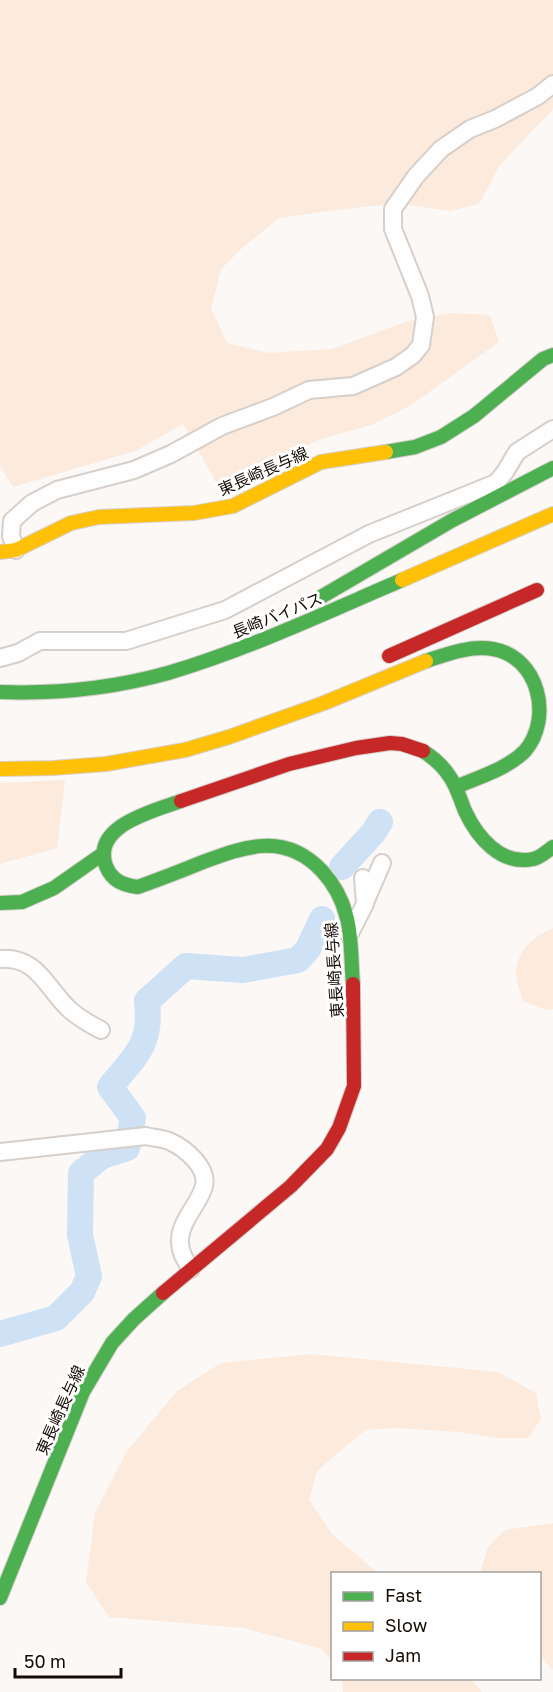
<svg xmlns="http://www.w3.org/2000/svg" width="553" height="1692" viewBox="0 0 553 1692" font-family="'Golos Text','Noto Sans JP',sans-serif">
	<style>
		.green { fill: #fceadc }
		.lines { fill: none; stroke-linecap: round; stroke-linejoin: round }
		.river { stroke: #cee1f5; stroke-width: 26 }
		.street-casing { stroke: #d6cfca; stroke-width: 20 }
		.fast-casing { stroke: #d6cfca; stroke-width: 16 }
		.slow-casing { stroke: #d6cfca; stroke-width: 16 }
		.jam-casing { stroke: #d6cfca; stroke-width: 16 }
		.street { stroke: #fefefe; stroke-width: 16 }
		.fast { stroke: #4caf50; stroke-width: 14 }
		.slow { stroke: #ffc107; stroke-width: 14 }
		.jam { stroke: #c62828; stroke-width: 14 }
		.labels { text-anchor: middle; dominant-baseline: central; stroke-width: 6; stroke-linejoin: round; paint-order: stroke }
		.street-label { font-size: 16px; fill: #160c04; stroke: #fff }
	</style>
	<rect width="100%" height="100%" fill="#fbf8f6"/>
	<path class="green" d="M0,0H553V109L500,165L479,204L449,211L398,203L335,210L279,218L242,248L221,269L211,308L227,343L269,353L332,349L408,321L453,313L490,315L499,342L410,406L371,425L318,440L220,489L183,424L135,451L13,487L0,466Z
		M65,780L57,848L0,864V783Z
		M553,928V1009L546,1010L523,1001C521,993 516,982 516,973C517,951 534,936 553,928Z
		M311,1354L498,1372L536,1393L541,1419L528,1438H497L459,1432L397,1428L365,1430L317,1471L309,1500L332,1534L378,1573L332,1574V1661L322,1649L244,1628L109,1617L86,1582L95,1513L127,1451L177,1391L221,1363Z
		M553,1523V1670L540,1655V1574L480,1573L488,1547L505,1530Z
		M342,1679H471L482,1692H343Z"/>
	<g class="lines">
		<path class="river" d="M342,867L373,833L380,822
			M0,1334L56,1318L82,1292L89,1276L80,1235L81,1173L102,1156L127,1148L133,1118L110,1087C136,1055 152,1045 147,1001L186,966L243,970L298,960L308,949L322,919"/>
		<defs>
			<path id="street" d="M16,550L11,536L12,521L32,503L57,490L134,470L171,454L222,426L273,407L309,390L353,386L396,367L413,355L421,345L425,317L420,296L393,229V209L416,176L441,149L470,129L495,119L538,96L553,84
				M0,658L18,653L40,641H126L225,610L369,534L496,483L505,472L517,452L553,429
				M366,900L382,863
				M349,935L365,904L363,878
				M0,959C38,956 46,988 69,1009C78,1018 90,1024 101,1030
				M0,1152L146,1136C153,1138 162,1138 169,1141C185,1148 211,1169 203,1189C197,1206 181,1221 180,1239C179,1251 185,1260 191,1269"/>
			<path id="fast" d="M386,452L415,447L441,437L474,416L543,359L553,355
				M321,597L451,521L553,468
				M426,661C447,654 471,645 493,649C539,657 553,718 525,751C507,769 479,777 456,787
				M0,692C56,694 114,688 168,673C249,649 325,613 402,580
				M423,751C434,758 443,766 450,777C457,787 460,799 465,811C477,837 501,866 533,859C540,858 547,851 553,847
				M181,801C153,811 91,826 106,866C112,881 123,885 138,887C160,879 181,871 203,862C246,846 285,832 322,871C333,883 342,899 346,915C352,934 351,963 353,984
				M0,903L22,902L54,888L104,853
				M0,1598L83,1392L112,1343L134,1319L163,1293"/>
			<path id="slow" d="M0,552L16,550L71,523L99,517L194,513L233,506L321,462L386,452
				M402,580L553,514
				M0,769L53,768L106,764L185,750L229,737L324,703L426,661"/>
			<path id="jam" d="M389,656L537,590
				M181,801L289,764L356,748L390,743L402,744L423,751
				M163,1293L291,1186L327,1149L339,1128L354,1086L353,984"/>
		</defs>
		<use href="#street" class="street-casing"/>
		<use href="#fast" class="fast-casing"/>
		<use href="#slow" class="slow-casing"/>
		<use href="#jam" class="jam-casing"/>
		<use href="#street" class="street"/>
		<use href="#fast" class="fast"/>
		<use href="#slow" class="slow"/>
		<use href="#jam" class="jam"/>
	</g>
	<g class="labels">
		<g class="street-label">
			<text transform="translate(263 471) rotate(-24)">東長崎長与線</text>
			<text transform="translate(277 615) rotate(-22)">長崎バイパス</text>
			<text transform="translate(334 970) rotate(-94)">東長崎長与線</text>
			<text transform="translate(60 1410) rotate(-66)">東長崎長与線</text>
		</g>
	</g>
	<rect x="331" y="1572" width="210" height="108" fill="#ffffff" stroke="#a29e9b" stroke-width="1.5"/>
	<rect x="343" y="1592" width="30" height="9" fill="#4caf50" stroke="#a29e9b" stroke-width="1.5"/>
	<text x="385" y="1602" font-size="18" fill="#160c04">Fast</text>
	<rect x="343" y="1622" width="30" height="9" fill="#ffc107" stroke="#a29e9b" stroke-width="1.5"/>
	<text x="385" y="1632" font-size="18" fill="#160c04">Slow</text>
	<rect x="343" y="1652" width="30" height="9" fill="#c62828" stroke="#a29e9b" stroke-width="1.5"/>
	<text x="385" y="1662" font-size="18" fill="#160c04">Jam</text>
	<path d="M15 1668v9h106v-9" fill="none" stroke="#160c04" stroke-width="3"/>
	<text x="24" y="1668" font-size="18" fill="#160c04" stroke="#ffffff" stroke-width="4.5" paint-order="stroke">50 m</text>
</svg>
